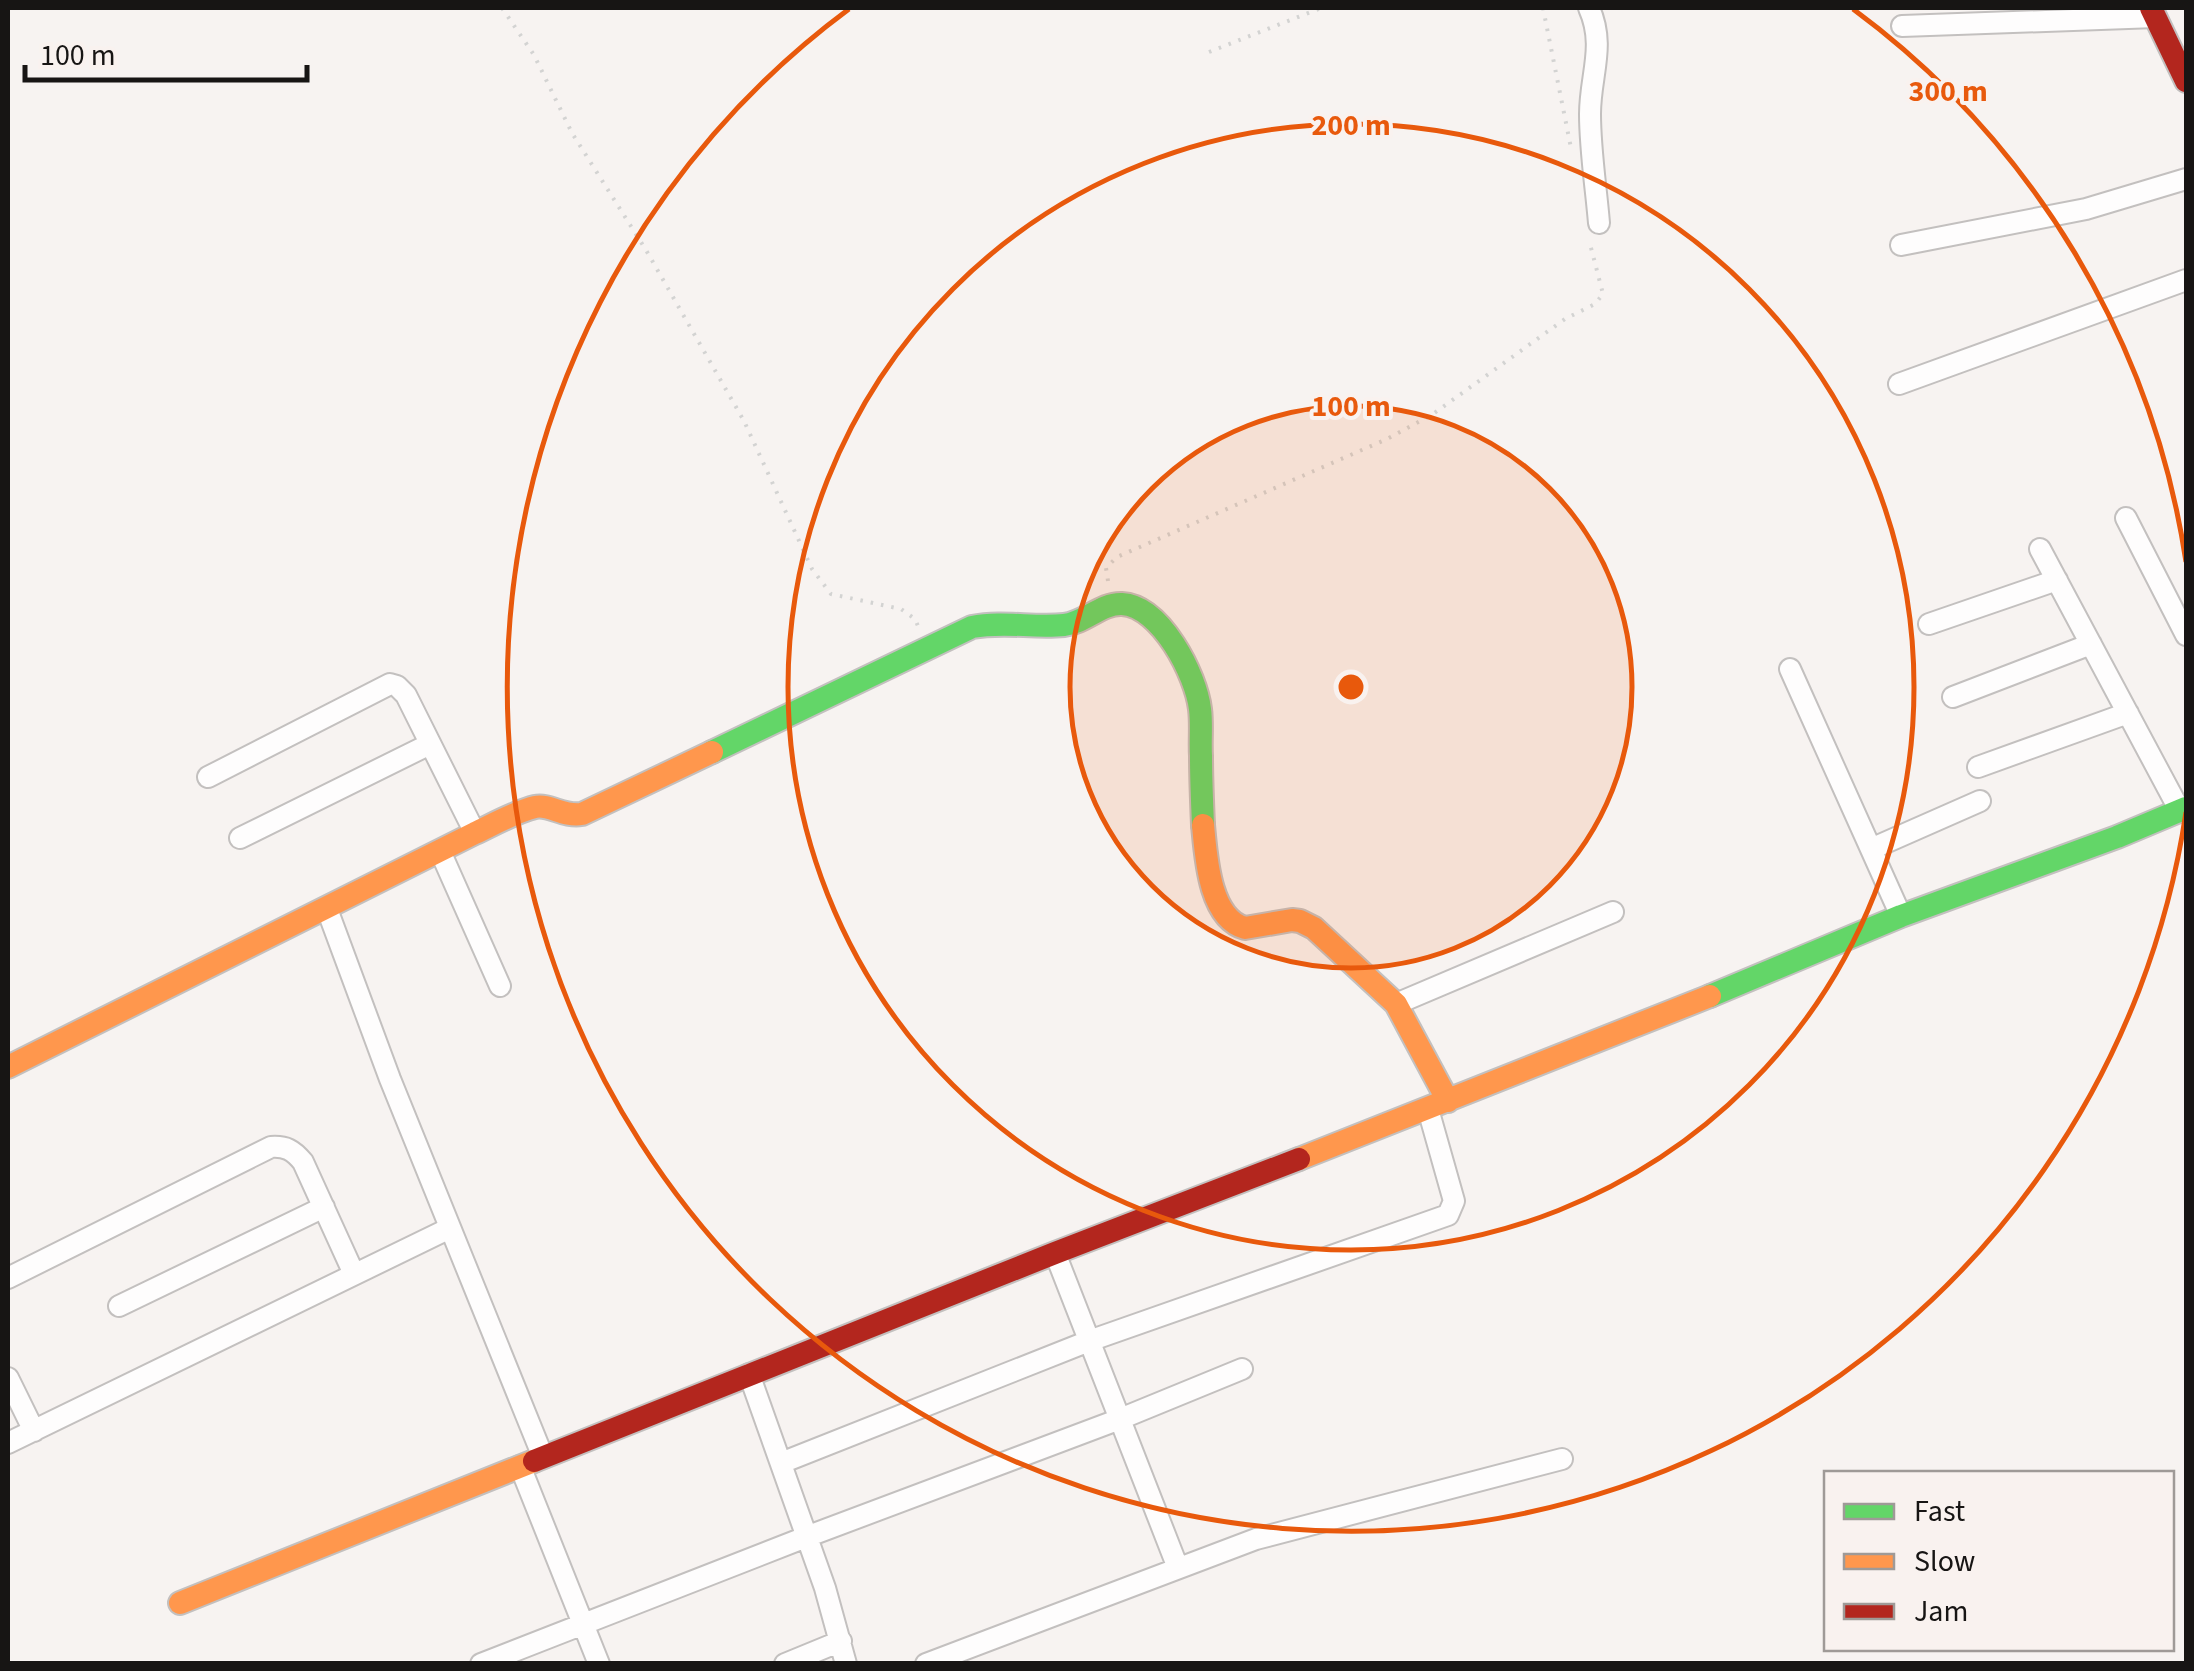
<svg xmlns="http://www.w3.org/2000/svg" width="2194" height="1671" viewBox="0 0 2194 1671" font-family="'Source Sans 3',sans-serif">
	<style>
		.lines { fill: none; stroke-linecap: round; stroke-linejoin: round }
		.street-casing { stroke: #c3c0bf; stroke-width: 24 }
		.fast-casing { stroke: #c3c0bf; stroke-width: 26 }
		.slow-casing { stroke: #c3c0bf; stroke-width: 26 }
		.jam-casing { stroke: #c3c0bf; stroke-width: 26 }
		.path { stroke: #d3d3d2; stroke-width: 4; stroke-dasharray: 2.5 8; stroke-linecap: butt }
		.street { stroke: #fefdfd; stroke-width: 20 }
		.fast { stroke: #63d668; stroke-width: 22 }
		.slow { stroke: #ff974d; stroke-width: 22 }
		.jam { stroke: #b3261e; stroke-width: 22 }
		.ring { fill: none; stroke: #e8590c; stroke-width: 5 }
		.centre { fill: #e8590c; stroke: #f9f2ef; stroke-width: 5 }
		.ring-label { font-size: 30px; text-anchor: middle; font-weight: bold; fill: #e8590c; stroke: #f9f2ef; stroke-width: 8; stroke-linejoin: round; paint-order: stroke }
	</style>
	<rect width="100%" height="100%" fill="#f7f3f1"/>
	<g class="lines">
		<defs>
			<path id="street" d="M1589,8C1606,46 1590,75 1590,114C1590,150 1596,187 1599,223
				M1902,26L2156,17
				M1901,245L2086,209L2186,179
				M1899,384L2186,280
				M2126,518L2186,635
				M2040,549L2180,811
				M1929,624L2057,580
				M1790,669L1901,916
				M1953,697L2091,644
				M1978,767L2128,713
				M208,777L390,684L397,686L406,695L475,833
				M240,838L430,744
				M1871,849L1980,801
				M440,851L500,986
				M327,909L390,1079L543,1457
				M1396,1004L1613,912
				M1055,1253L1178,1568
				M8,1278L271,1147C286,1146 293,1150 303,1162L354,1274
				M119,1306L324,1207
				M749,1374L825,1588L846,1664
				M8,1378L34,1431
				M8,1443L450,1228
				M781,1463L1089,1341L1448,1215L1454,1201L1428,1109
				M520,1466L599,1664
				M481,1664L806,1537L1120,1419L1242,1369
				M785,1664L841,1641
				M926,1664L1256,1539L1562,1459"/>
			<path id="fast" d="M712,752L972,627C1003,621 1033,628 1064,625C1085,623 1101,603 1122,604C1161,606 1196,675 1200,709C1202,724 1200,741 1201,756C1201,779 1202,802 1203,825
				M1710,996L1901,916L2117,837L2186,808"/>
			<path id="slow" d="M1203,825C1206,856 1209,918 1245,928L1292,920L1300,921L1314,928L1396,1004L1448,1101
				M8,1067L475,833C492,825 517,811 535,807C550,804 563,817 582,814L712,752
				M1299,1159L1710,996
				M180,1603L534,1461"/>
			<path id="jam" d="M2151,8L2186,81
				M534,1461L1055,1253L1299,1159"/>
		</defs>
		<use href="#street" class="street-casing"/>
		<use href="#fast" class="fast-casing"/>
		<use href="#slow" class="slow-casing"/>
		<use href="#jam" class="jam-casing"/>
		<path class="path" d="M502,8L534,55L572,133L646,250L744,421L812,569L831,594L901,609L915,619L918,626
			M1543,8L1571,148
			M1209,52L1321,8
			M1108,581L1106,568L1117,557L1387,439L1433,414L1565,319L1595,304L1603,294L1589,240"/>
		<use href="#street" class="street"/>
		<use href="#fast" class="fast"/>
		<use href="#slow" class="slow"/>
		<use href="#jam" class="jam"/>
	</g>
	<circle cx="1351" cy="687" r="281" fill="#e8590c" fill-opacity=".12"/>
	<g class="ring">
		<circle cx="1351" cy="687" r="281"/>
		<circle cx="1351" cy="687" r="563"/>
		<path d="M2186 812A844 844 0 1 1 849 9M1853 9A844 844 0 0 1 2186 562"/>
	</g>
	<circle cx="1351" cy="687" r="15" class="centre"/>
	<g class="ring-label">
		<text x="1948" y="101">300 m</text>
		<text x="1351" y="135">200 m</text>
		<text x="1351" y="416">100 m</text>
	</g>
	<rect width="2194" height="1671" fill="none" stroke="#171514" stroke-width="20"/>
	<rect x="1824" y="1471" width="350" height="180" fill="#f9f2ef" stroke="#9f9a97" stroke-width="2.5"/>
	<rect x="1844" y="1504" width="50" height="15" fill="#63d668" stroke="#9f9a97" stroke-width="2.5"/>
	<text x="1914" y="1521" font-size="30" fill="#171514">Fast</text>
	<rect x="1844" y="1554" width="50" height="15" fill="#ff974d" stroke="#9f9a97" stroke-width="2.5"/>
	<text x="1914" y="1571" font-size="30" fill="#171514">Slow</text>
	<rect x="1844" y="1604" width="50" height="15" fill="#b3261e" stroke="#9f9a97" stroke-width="2.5"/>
	<text x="1914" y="1621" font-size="30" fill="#171514">Jam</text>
	<path d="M25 65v15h282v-15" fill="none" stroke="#171514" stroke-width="5"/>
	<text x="40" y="65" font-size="30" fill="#171514" stroke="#f9f2ef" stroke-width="8" paint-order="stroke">100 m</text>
</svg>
